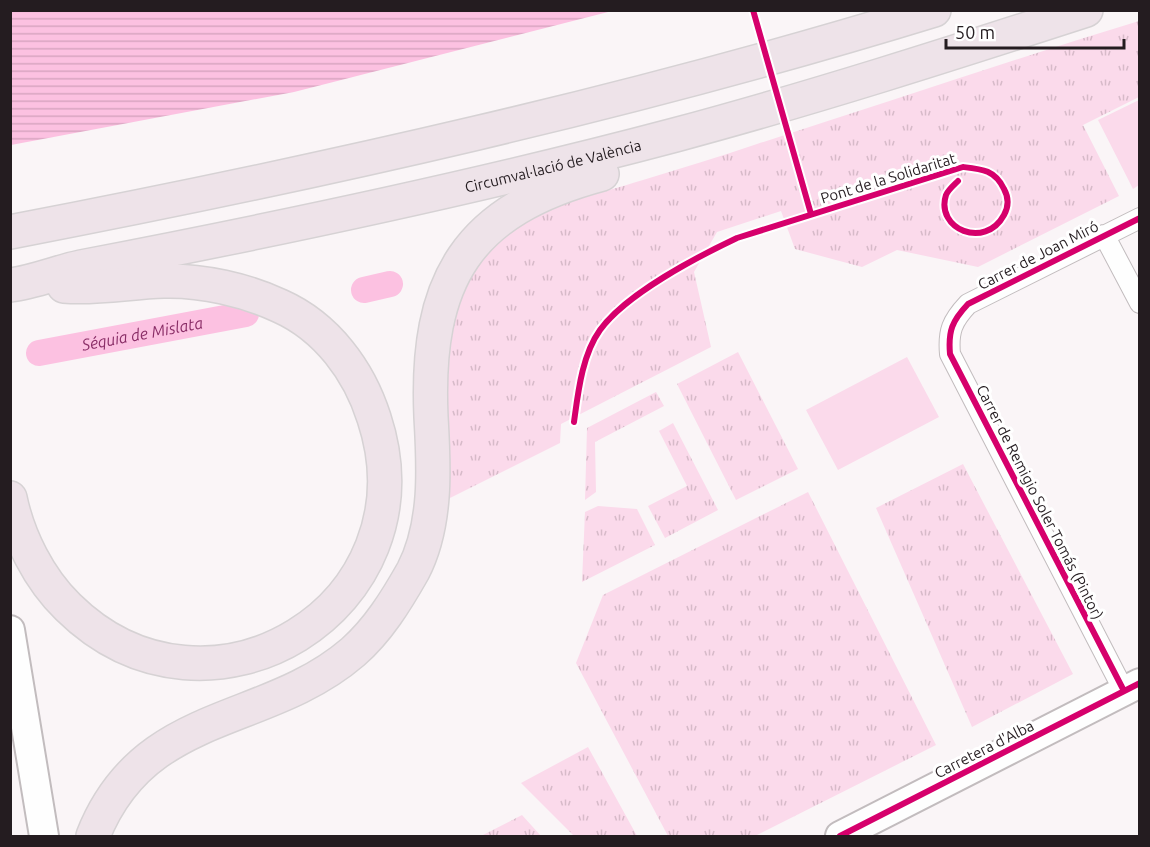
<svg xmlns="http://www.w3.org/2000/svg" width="1150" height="847" viewBox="0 0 1150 847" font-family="Ubuntu,sans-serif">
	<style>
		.grass { fill: url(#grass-tufts) }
		.pitch { fill: #fbdaeb }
		.water { fill: url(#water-rules) }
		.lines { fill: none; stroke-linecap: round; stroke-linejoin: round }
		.stream { stroke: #fcc1e1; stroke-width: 8 }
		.canal { stroke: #fcc1e1; stroke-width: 26 }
		.street-casing { stroke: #c2bcbe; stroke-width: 22 }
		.secondary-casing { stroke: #c2bcbe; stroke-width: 32 }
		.highway-casing { stroke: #d6d2d4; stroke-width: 36 }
		.street { stroke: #fefefe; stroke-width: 20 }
		.secondary { stroke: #fefefe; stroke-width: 28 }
		.highway { stroke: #eee3e9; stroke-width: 33 }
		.cycleway-casing { stroke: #fff; stroke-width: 10 }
		.cycleway { stroke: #d6006c; stroke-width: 6 }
		.labels { text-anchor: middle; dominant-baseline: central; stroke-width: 6; stroke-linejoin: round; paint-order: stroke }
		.street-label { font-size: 15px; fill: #241c20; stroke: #fff }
		.water-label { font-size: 16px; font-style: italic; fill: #8a2e67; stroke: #fff }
	</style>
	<defs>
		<pattern id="grass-tufts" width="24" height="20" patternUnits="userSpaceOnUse" patternTransform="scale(1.5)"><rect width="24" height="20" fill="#fbdaeb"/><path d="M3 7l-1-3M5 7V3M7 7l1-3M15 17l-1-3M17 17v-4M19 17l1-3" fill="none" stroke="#d7bac9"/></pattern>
		<pattern id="water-rules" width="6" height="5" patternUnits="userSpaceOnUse" patternTransform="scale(1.5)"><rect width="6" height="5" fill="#fcc1e1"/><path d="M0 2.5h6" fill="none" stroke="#d8a5c1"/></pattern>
	</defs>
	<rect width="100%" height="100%" fill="#faf5f7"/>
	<path class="grass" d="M1139,21V97L1083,125L1119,196L978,267L897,250L862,267L795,249L781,211L717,232L694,272L711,347L561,424L560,443L448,499C446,419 429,321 485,255C525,209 588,197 643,180C681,168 719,157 757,144C885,103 1011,60 1139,21Z
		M738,352L798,469L736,500L677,384Z
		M656,392L664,406L595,442L596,492L585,500L587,428Z
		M673,423L718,510L665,538L648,506L687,486L659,431Z
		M963,464L1073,674L972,727L876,508Z
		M808,492L936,745L755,836H668L576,663L603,595Z
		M598,506L637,509L655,545L582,582L585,512Z
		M588,747L637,836H574L521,783Z
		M522,815L541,836H481Z"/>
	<path class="pitch" d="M1139,100V185L1133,189L1098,120Z
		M907,357L939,417L838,470L806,410Z"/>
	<path class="water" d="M11,10H612V11L294,92L11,145Z"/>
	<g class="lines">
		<path class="stream" d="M362,283L390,278
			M37,346L232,310"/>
		<g class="canal">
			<path d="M364,290L390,284"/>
			<path id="s1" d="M39,353L246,314"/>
		</g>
		<defs>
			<path id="street" d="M1104,235L1140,303
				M1124,691L950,354C948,331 952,321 968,304L1140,218"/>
			<path id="secondary" d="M10,630L44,836
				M840,836L1140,683"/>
			<g id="highway">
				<path d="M10,232C322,172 631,103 934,10"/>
				<path id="s2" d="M10,285C35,282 57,272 81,267C280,229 479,187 675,135C813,98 950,54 1086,10"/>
				<path d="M10,498C18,537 39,579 68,607C209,746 436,606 374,418C359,371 327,327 280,306C246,290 202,280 164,281C130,282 97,289 64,286"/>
				<path d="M93,836C144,707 265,728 353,652C378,630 396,601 413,571C437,525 434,467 431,417C425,279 467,210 602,174"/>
			</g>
		</defs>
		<use href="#street" class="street-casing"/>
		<use href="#secondary" class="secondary-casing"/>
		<use href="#highway" class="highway-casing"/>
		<use href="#street" class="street"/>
		<use href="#secondary" class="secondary"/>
		<use href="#highway" class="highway"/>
		<defs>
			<path id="cycleway" d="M753,10L811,214
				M574,422C578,393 582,355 600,330C626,294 697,257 737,238L963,167C982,169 995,170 1004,189C1009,198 1009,206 1004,215C985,250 935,229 946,195C948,190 954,185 958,181
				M1124,691L950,354C948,331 952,321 968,304L1140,218
				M840,836L1140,683"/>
		</defs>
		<use href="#cycleway" class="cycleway-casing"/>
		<use href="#cycleway" class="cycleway"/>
	</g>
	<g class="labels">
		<g class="street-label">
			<text stroke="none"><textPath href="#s2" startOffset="556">Circumval·lació de València</textPath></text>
			<text transform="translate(888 178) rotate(-17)">Pont de la Solidaritat</text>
			<text transform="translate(1038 255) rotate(-27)">Carrer de Joan Miró</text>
			<text transform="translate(1040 502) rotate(63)">Carrer de Remigio Soler Tomás (Pintor)</text>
			<text transform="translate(984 749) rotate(-27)">Carretera d'Alba</text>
		</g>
		<g class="water-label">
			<text stroke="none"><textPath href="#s1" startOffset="105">Séquia de Mislata</textPath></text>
		</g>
	</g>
	<rect width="1150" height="847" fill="none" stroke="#241c20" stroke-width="24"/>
	<path d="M946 39v9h178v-9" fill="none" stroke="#241c20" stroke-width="3"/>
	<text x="955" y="39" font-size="18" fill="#241c20" stroke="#ffffff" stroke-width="4.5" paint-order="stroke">50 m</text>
</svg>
